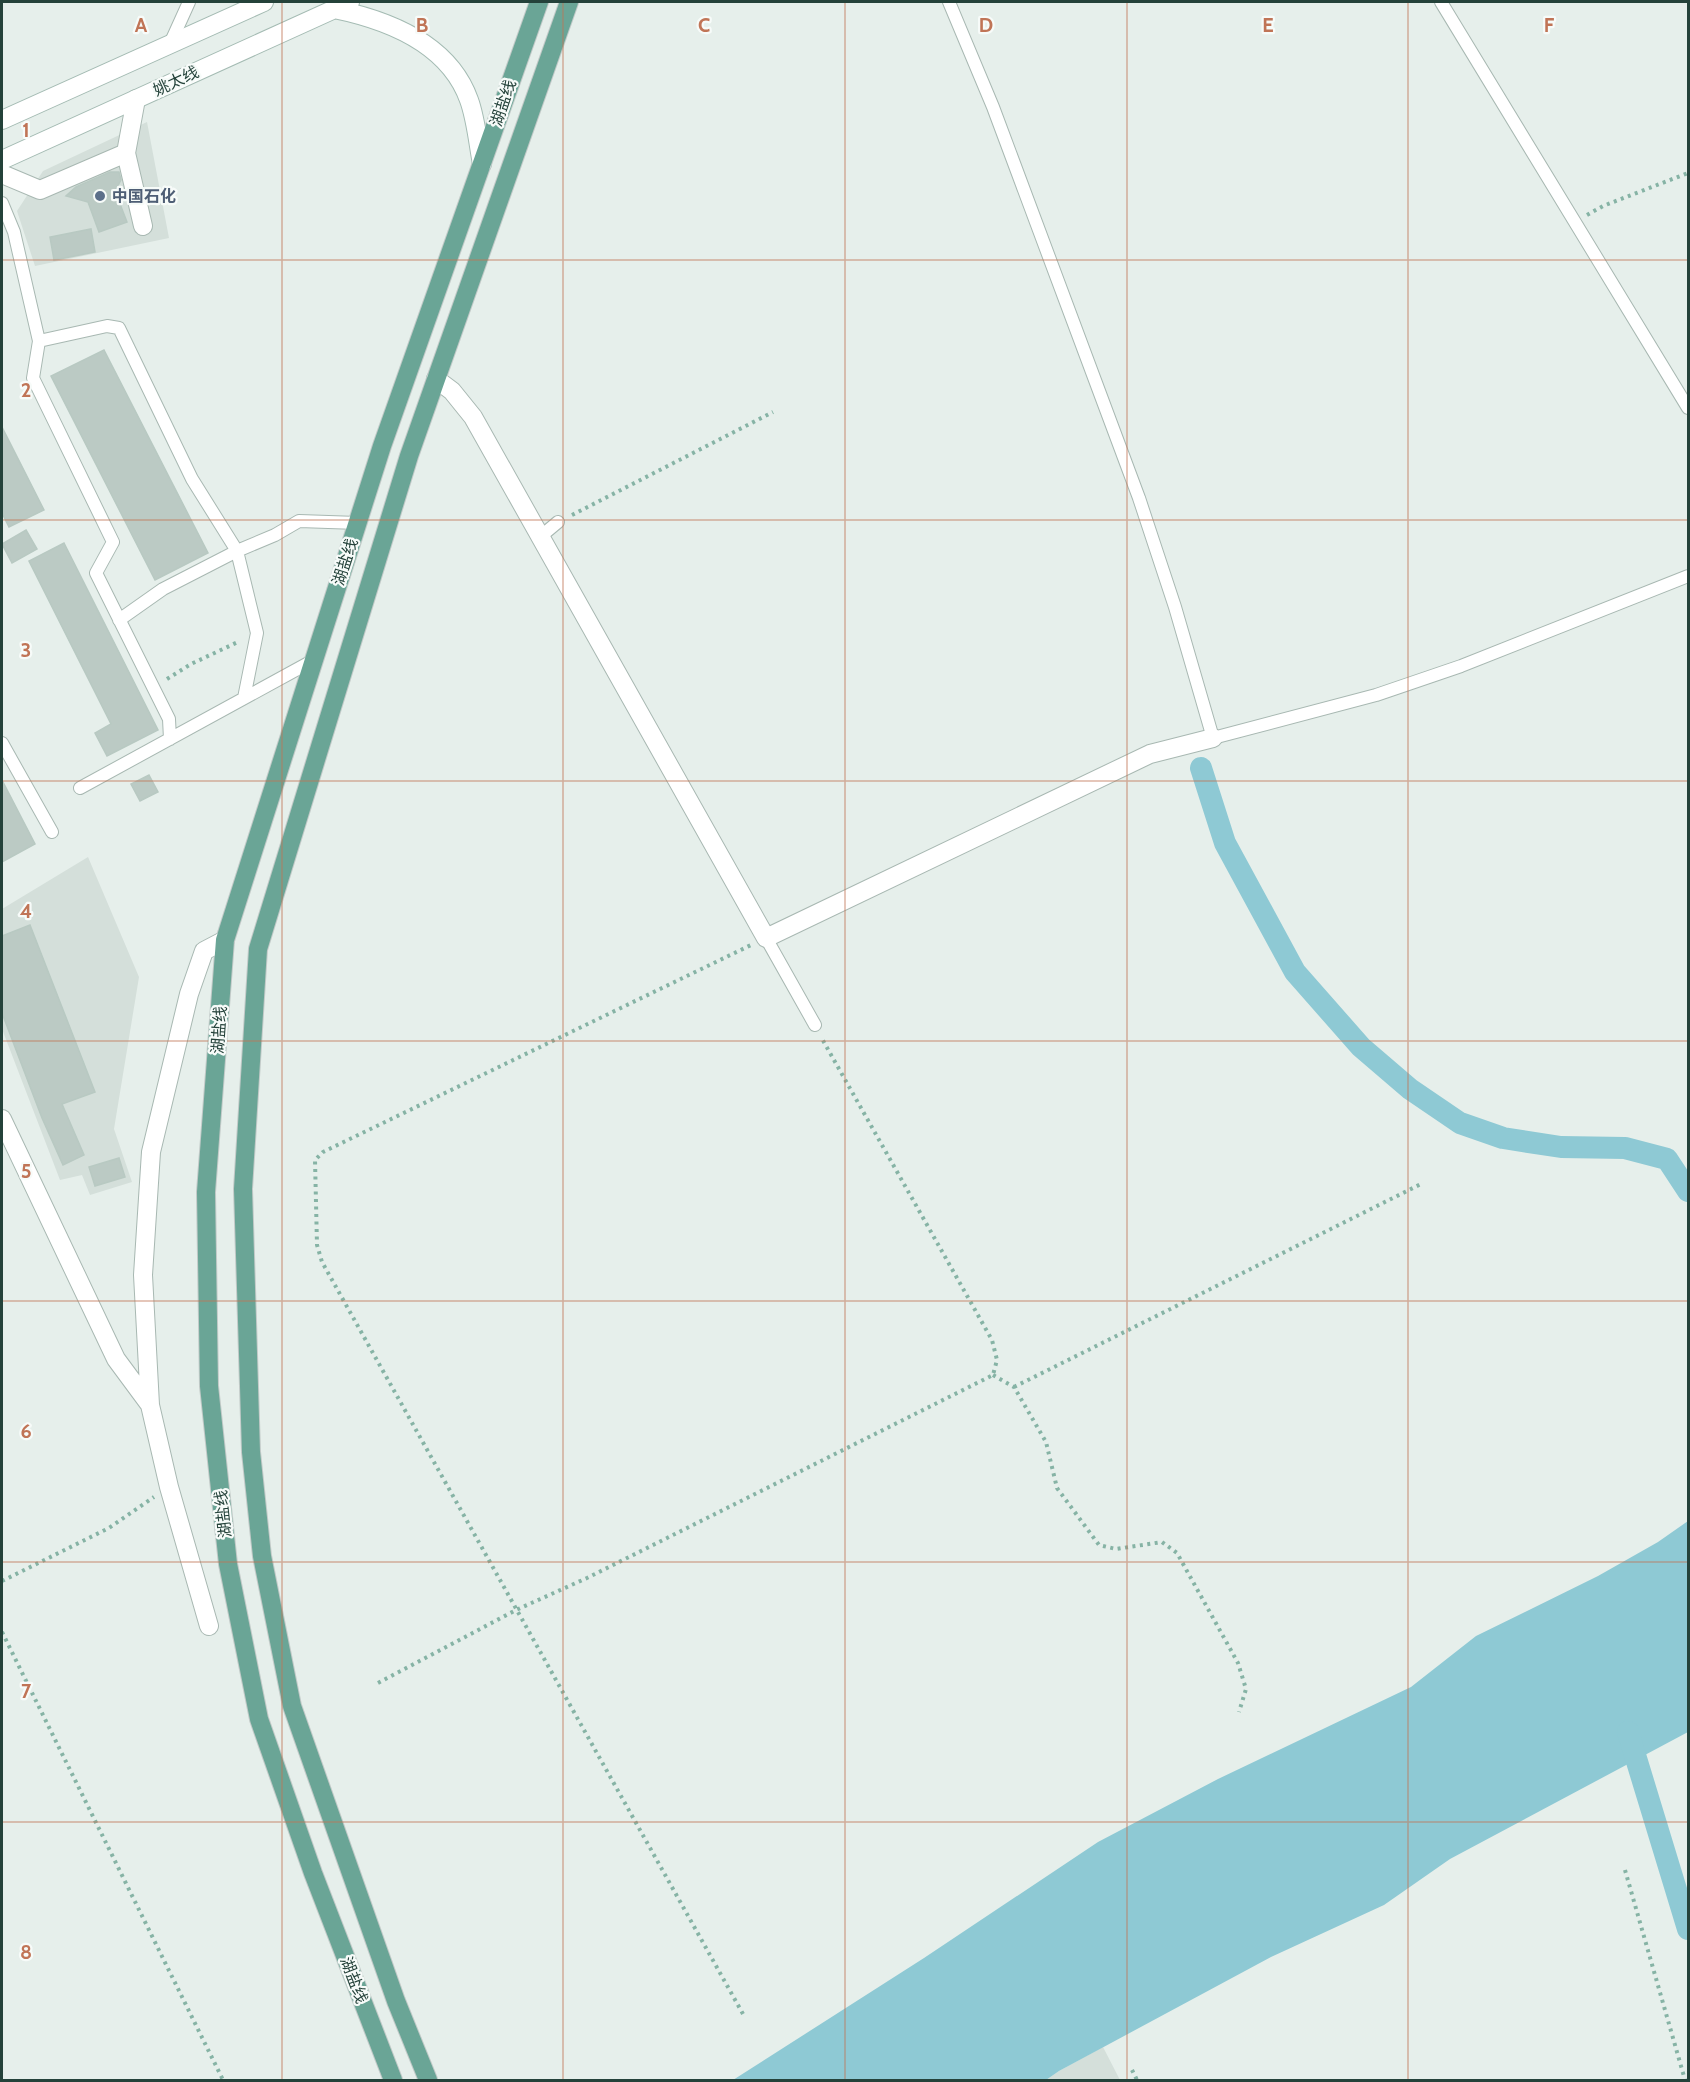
<svg xmlns="http://www.w3.org/2000/svg" width="1690" height="2082" viewBox="0 0 1690 2082" font-family="Cabin,'Noto Sans SC',sans-serif">
	<style>
		.built { fill: #d4dfda }
		.water { fill: #8ec9d4 }
		.lines { fill: none; stroke-linecap: round; stroke-linejoin: round }
		.canal { stroke: #8ec9d4; stroke-width: 22 }
		.building { fill: #bbcac4; stroke: #b8c9c2; stroke-width: 1.5 }
		.lane-casing { stroke: #a8b8b2; stroke-width: 14 }
		.street-casing { stroke: #a8b8b2; stroke-width: 20 }
		.secondary-casing { stroke: #a4bbb3; stroke-width: 20 }
		.primary-casing { stroke: #c2cac8; stroke-width: 20 }
		.path { stroke: #86b3a5; stroke-width: 4; stroke-dasharray: 3 4.5; stroke-linecap: butt }
		.lane { stroke: #fff; stroke-width: 12 }
		.street { stroke: #fff; stroke-width: 18 }
		.secondary { stroke: #fff; stroke-width: 18 }
		.primary { stroke: #6aa596; stroke-width: 18 }
		.grid { fill: none; stroke: #c07456; stroke-width: 1.5; stroke-opacity: 0.55 }
		.service-dot { fill: #5c6f8a; stroke: #f7fbf9; stroke-width: 2 }
		.labels { text-anchor: middle; dominant-baseline: central; stroke-width: 4.5; stroke-linejoin: round; paint-order: stroke }
		.street-label { font-size: 16px; fill: #24423a; stroke: #f7fbf9 }
		.service-label { font-size: 16px; font-weight: bold; fill: #4e5e75; stroke: #f7fbf9; text-anchor: start }
		.grid-label { font-size: 20px; text-anchor: middle; font-weight: bold; fill: #c07456; stroke: #f7fbf9; stroke-width: 4.5; stroke-linejoin: round; paint-order: stroke }
	</style>
	<rect width="100%" height="100%" fill="#e6efeb"/>
	<path class="built" d="M147,122L169,238L35,266L17,211L43,171Z
		M88,857L139,977L114,1129L132,1182L90,1195L82,1175L60,1180L2,1029V909Z
		M1103,2047L1120,2080H1046L1059,2071Z"/>
	<path class="water" d="M1688,1521V1732L1450,1859L1384,1905L1271,1957L1059,2071L1046,2080H733L924,1958L1098,1842L1218,1779L1411,1687L1476,1636L1598,1576L1658,1542Z"/>
	<g class="lines">
		<path class="canal" d="M1201,768L1225,843L1295,972L1361,1047L1410,1089L1460,1123L1503,1138L1561,1147L1625,1148L1667,1159L1688,1191
			M1628,1732L1688,1929"/>
	</g>
	<path class="building" d="M110,172H119L121,180L115,191L127,222L99,232L88,202L66,196L76,187Z
		M91,229L95,252L54,260L50,237Z
		M104,350L208,553L155,580L51,376Z
		M2,427L44,510L9,527L2,513Z
		M26,530L37,549L12,563L2,544Z
		M64,543L158,730L107,756L95,733L111,724L29,561Z
		M149,775L158,792L140,801L131,784Z
		M2,780L35,844L2,862Z
		M30,925L95,1092L62,1104L84,1155L63,1165L42,1118L2,1013V936Z
		M119,1158L125,1177L95,1186L89,1167Z"/>
	<g class="lines">
		<defs>
			<path id="lane" d="M949,2L993,107L1139,498L1175,607L1213,738L1376,695L1461,666L1688,576
				M1441,2L1688,408
				M170,44L189,2
				M2,203L14,232L39,341L33,378L113,542L96,573L169,719L170,739
				M39,341L107,326L119,328L192,479L237,551L257,633L244,698
				M540,537L558,522
				M119,620L163,589L237,551L275,535L299,521L358,523
				M2,743L52,832
				M80,788L314,660
				M766,938L815,1025"/>
			<path id="street" d="M126,153L143,226
				M2,174L40,190L126,153L136,99
				M436,379L452,391L473,417L766,938L1150,754L1213,738
				M2,1119L116,1359L150,1405
				M209,1626L169,1487L150,1405L143,1275L151,1152L189,994L204,951L225,940"/>
			<path id="secondary" d="M334,9C388,20 449,44 469,100C476,119 478,143 482,164
				M2,120L264,2
				M2,160L350,2"/>
			<path id="primary" d="M393,2080L313,1873L259,1719L228,1564L209,1386L206,1192L225,940L382,446L539,2
				M428,2080L396,2001L292,1706L262,1556L251,1452L243,1189L258,949L409,456L569,2"/>
		</defs>
		<use href="#lane" class="lane-casing"/>
		<use href="#street" class="street-casing"/>
		<use href="#secondary" class="secondary-casing"/>
		<use href="#primary" class="primary-casing"/>
		<path class="path" d="M1587,215L1603,206L1688,173
			M572,515L773,412
			M167,679L191,664L240,641
			M993,1375L1014,1387L1046,1442L1057,1488L1099,1545L1116,1549L1162,1542L1177,1553L1238,1663L1246,1689L1239,1712
			M1014,1387L1421,1184
			M2,1581L109,1528L154,1497
			M2,1632L223,2080
			M378,1683L516,1610L587,1578L993,1375L997,1360L992,1340L821,1037
			M1625,1870L1685,2080
			M743,2014L322,1262L317,1245L315,1160L323,1152L751,945
			M1132,2070L1137,2080"/>
		<use href="#lane" class="lane"/>
		<use href="#street" class="street"/>
		<use href="#secondary" class="secondary"/>
		<use href="#primary" class="primary"/>
	</g>
	<path class="grid" d="M282,2V2080M563,2V2080M845,2V2080M1127,2V2080M1408,2V2080M2,260H1688M2,520H1688M2,781H1688M2,1041H1688M2,1301H1688M2,1562H1688M2,1822H1688"/>
	<circle class="service-dot" cx="100" cy="196" r="6"/>
	<g class="labels">
		<g class="street-label">
			<text transform="translate(176 81) rotate(-25)">姚太线</text>
			<text transform="translate(503 103) rotate(-71)">湖盐线</text>
			<text transform="translate(345 562) rotate(-72)">湖盐线</text>
			<text transform="translate(219 1030) rotate(-86)">湖盐线</text>
			<text transform="translate(223 1514) rotate(-96)">湖盐线</text>
			<text transform="translate(354 1980) rotate(69)">湖盐线</text>
		</g>
		<g class="service-label">
			<text x="112" y="196">中国石化</text>
		</g>
	</g>
	<g class="grid-label">
		<text x="141" y="32">A</text>
		<text x="422" y="32">B</text>
		<text x="704" y="32">C</text>
		<text x="986" y="32">D</text>
		<text x="1268" y="32">E</text>
		<text x="1549" y="32">F</text>
		<text x="26" y="137">1</text>
		<text x="26" y="397">2</text>
		<text x="26" y="657">3</text>
		<text x="26" y="918">4</text>
		<text x="26" y="1178">5</text>
		<text x="26" y="1438">6</text>
		<text x="26" y="1698">7</text>
		<text x="26" y="1959">8</text>
	</g>
	<rect width="1690" height="2082" fill="none" stroke="#24423a" stroke-width="6"/>
</svg>
